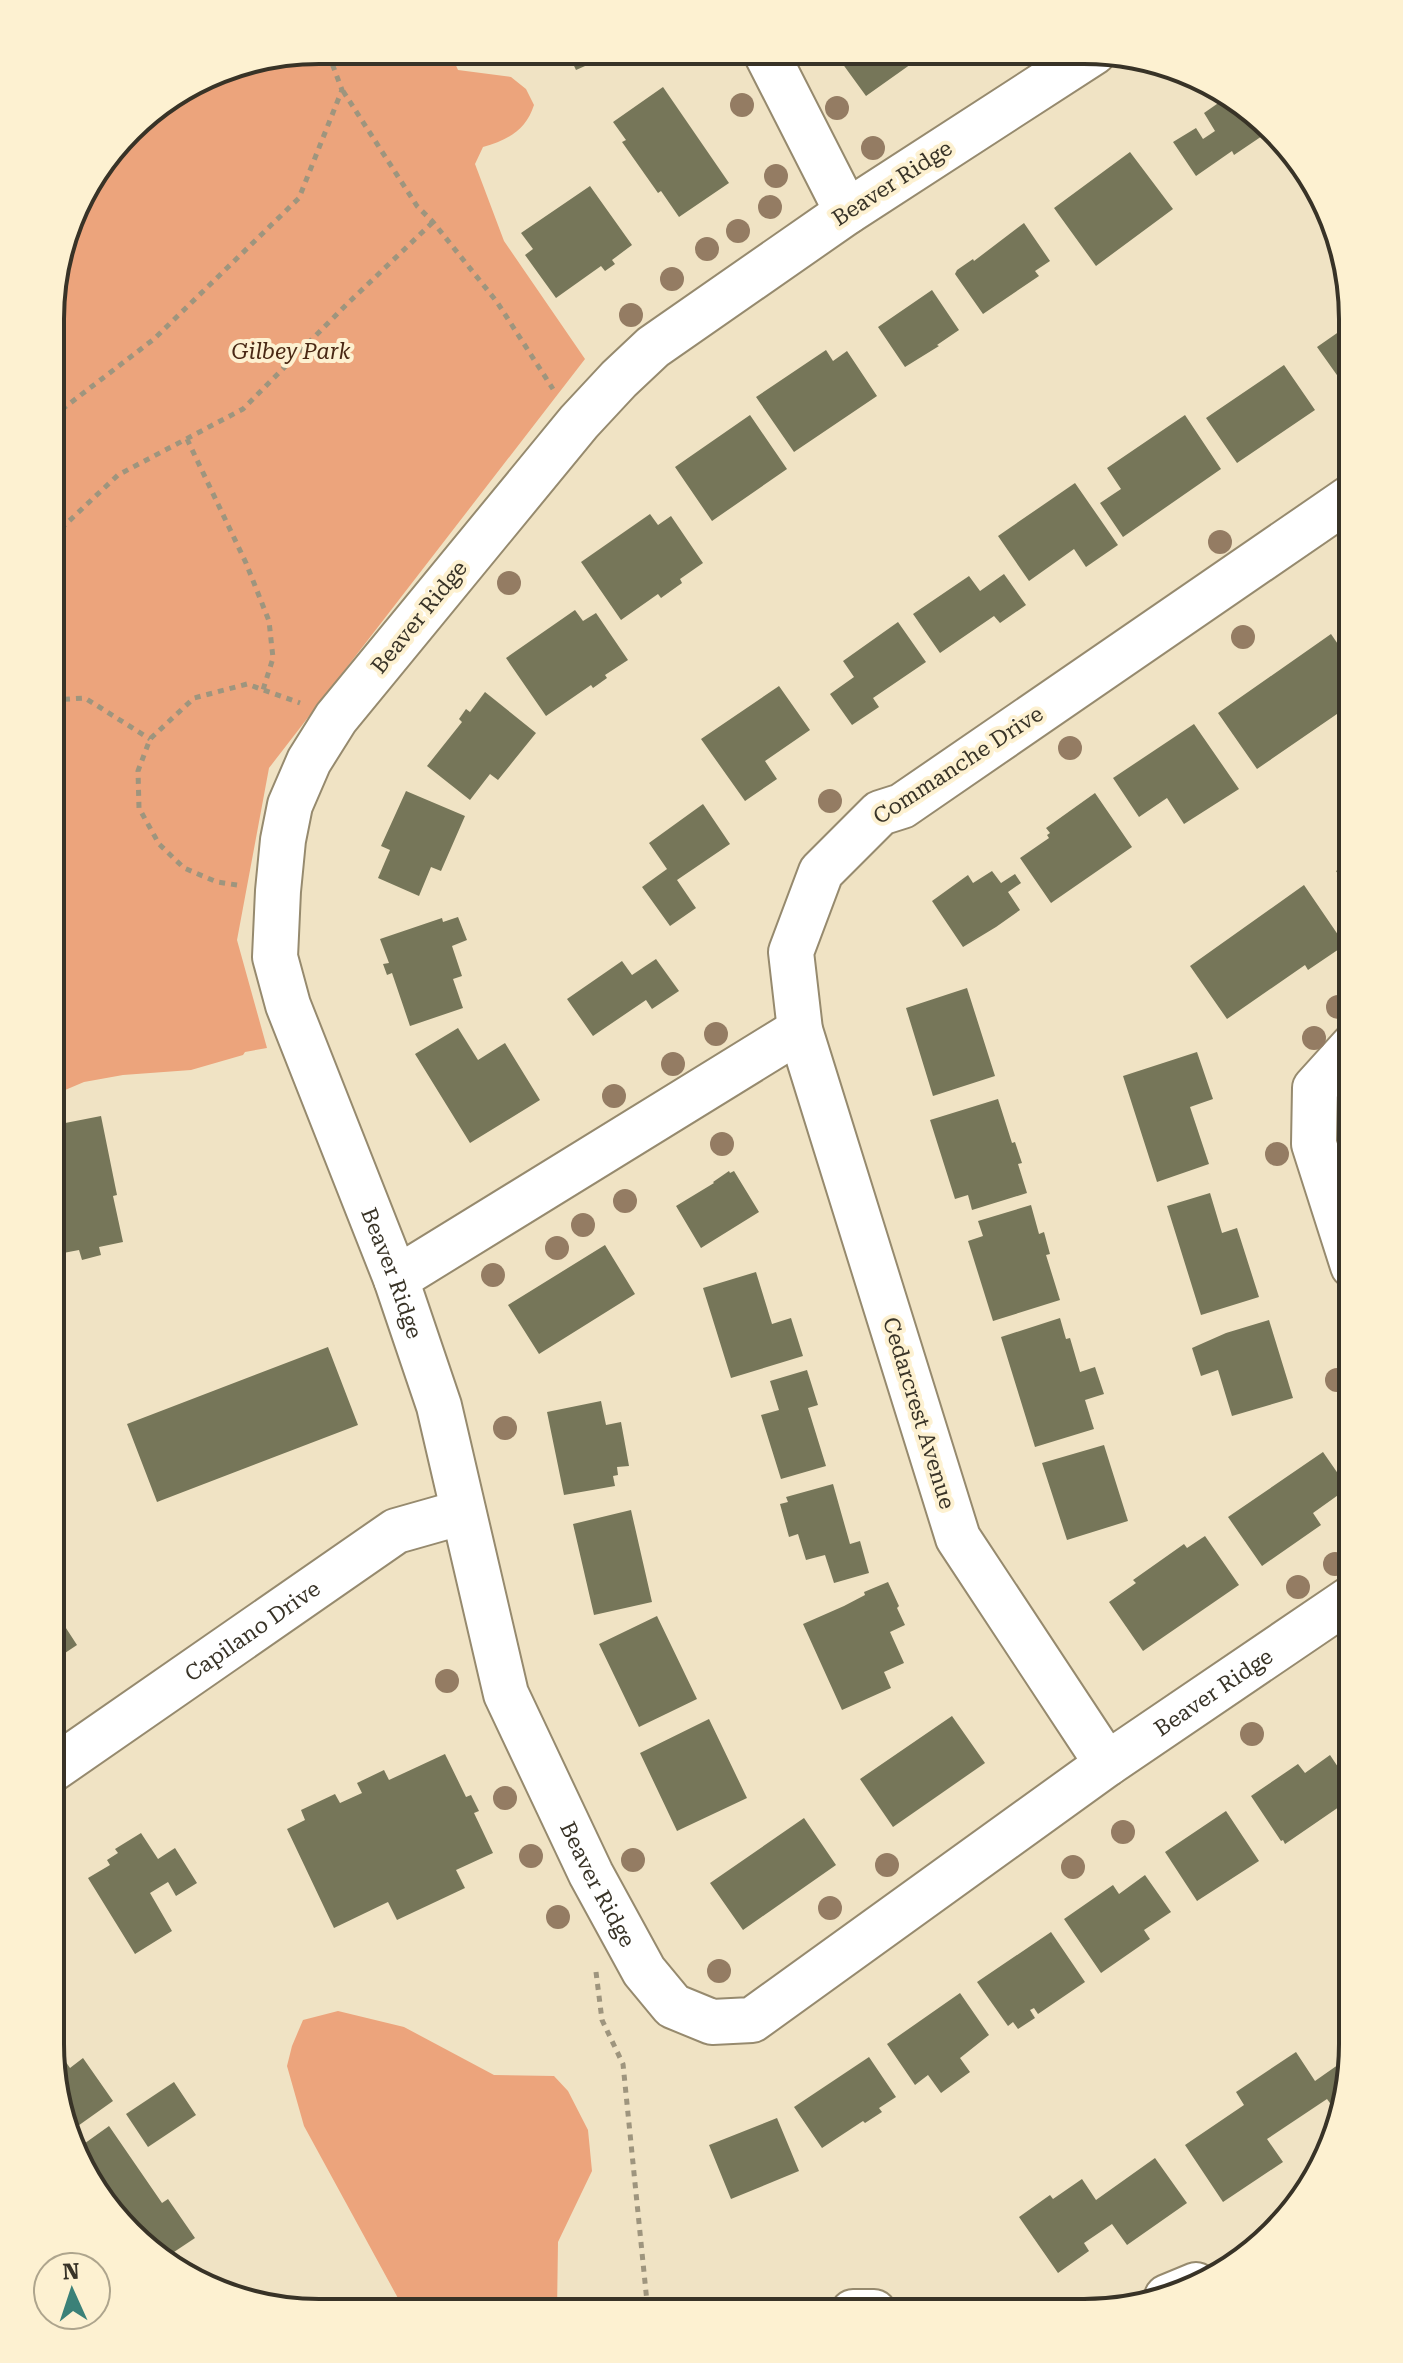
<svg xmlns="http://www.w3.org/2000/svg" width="1403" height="2363" viewBox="0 0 1403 2363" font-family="'Roboto Serif',serif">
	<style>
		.green { fill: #eca47c }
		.building { fill: #767659 }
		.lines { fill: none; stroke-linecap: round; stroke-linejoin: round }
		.minor-casing { stroke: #968a6e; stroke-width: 48 }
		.path { stroke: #9e957e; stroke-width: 5; stroke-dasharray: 6 6; stroke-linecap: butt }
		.minor { stroke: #fff; stroke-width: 44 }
		.tree { fill: #947c63 }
		.labels { text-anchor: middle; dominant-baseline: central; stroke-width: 8; stroke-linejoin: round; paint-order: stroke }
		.street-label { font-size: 22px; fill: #383327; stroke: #fdf1d1 }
		.park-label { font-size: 22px; font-style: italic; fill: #492814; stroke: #fdf1d1 }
		.rim { fill: none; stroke: #383327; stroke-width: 4 }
	</style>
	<rect width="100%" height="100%" fill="#f0e3c4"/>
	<path class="green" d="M319,50H449L458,70L511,77L526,89L534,105C526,130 508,140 483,147L475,164L504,241L585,359L269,768L237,940L267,1048L245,1052L243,1055L191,1070L123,1075L84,1082L51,1096L52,284L78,200L141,117L216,70Z
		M338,2011L404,2027L494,2075L554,2076L568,2091L588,2130L592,2171L558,2242L557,2312L405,2311L304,2126L287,2066L292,2046L303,2020Z"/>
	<path class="building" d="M567,51H619L576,70Z
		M834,52H928L866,96Z
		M663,87L729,183L679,217L661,191L658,193L622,142L626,140L613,122Z
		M1227,97L1248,106L1268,132L1234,155L1232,151L1196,176L1173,142L1196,128L1203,139L1215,131L1204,113Z
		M1130,152L1173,209L1096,266L1054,208Z
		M590,186L632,245L612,260L615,264L605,271L601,266L556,298L525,255L533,249L521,233Z
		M1024,223L1050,261L1035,271L1039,276L983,314L955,274L957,270L973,259L974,261Z
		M932,290L959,330L937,345L939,346L905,367L878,327Z
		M1353,322V379L1344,385L1317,347Z
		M826,350L833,361L847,351L877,396L794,452L756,397Z
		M1284,365L1315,410L1237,463L1206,418Z
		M750,415L787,469L712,521L675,467Z
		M1185,415L1221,469L1123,537L1100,503L1121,489L1107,468Z
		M1075,483L1118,545L1086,567L1074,549L1029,581L998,536Z
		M650,514L658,525L671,516L703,563L680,579L682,583L661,598L658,594L621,620L581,562Z
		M1004,574L1026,605L1000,623L994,616L940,653L913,614L969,576L980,591Z
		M575,610L583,621L596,613L628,660L605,675L607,678L593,688L591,685L546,716L506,658Z
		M898,622L926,662L873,698L879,707L852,725L830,694L854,677L843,661Z
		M1331,634L1353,666V703L1257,769L1218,713Z
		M779,686L810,730L765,761L777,779L745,801L701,739Z
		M485,692L536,733L498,780L490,774L470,800L427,766L462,722L459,719L466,709L470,712Z
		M1194,724L1239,789L1184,824L1167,798L1139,817L1113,778Z
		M406,791L465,816L441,871L431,867L419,896L378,878L390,850L381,846Z
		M1095,793L1132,847L1051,903L1020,858L1049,838L1047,835L1050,833L1046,828Z
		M703,804L730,844L677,880L696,908L670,926L642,887L667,869L649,843Z
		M1353,860V895L1336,871Z
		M992,871L1001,883L1015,874L1021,883L1008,892L1020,910L996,927L963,947L932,901L968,875L973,883Z
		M1304,885L1345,945L1308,970L1305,965L1227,1019L1190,966Z
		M458,917L467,940L452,946L462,976L453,979L463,1008L410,1026L392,973L387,975L383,964L389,963L380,939L442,918L443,922Z
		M656,959L679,991L652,1009L646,1000L593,1036L567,999L622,961L632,975Z
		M967,988L995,1076L933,1096L906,1008Z
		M458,1028L478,1060L505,1043L540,1100L470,1143L415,1054Z
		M1197,1052L1213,1099L1190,1107L1209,1164L1157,1182L1123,1076Z
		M998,1099L1012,1143L1015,1142L1022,1163L1018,1164L1027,1193L972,1210L968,1195L955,1199L930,1120Z
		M101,1116L117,1195L113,1196L123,1242L99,1247L101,1255L82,1260L79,1250L58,1254L51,1222V1135L57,1134L55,1125Z
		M729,1171L730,1173L734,1171L759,1212L701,1248L676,1206L714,1183L713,1182Z
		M1210,1193L1222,1233L1237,1228L1259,1297L1201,1315L1167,1206Z
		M1031,1205L1039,1234L1044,1232L1050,1254L1046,1255L1060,1300L993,1321L968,1241L983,1236L978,1221Z
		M605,1245L635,1294L539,1354L508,1305Z
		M756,1272L772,1324L791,1318L803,1356L731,1378L703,1288Z
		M1060,1318L1066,1339L1070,1338L1080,1372L1095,1367L1104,1394L1085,1400L1094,1429L1035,1447L1001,1337Z
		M1269,1320L1293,1398L1232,1416L1218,1370L1201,1376L1192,1348L1226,1333Z
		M328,1347L358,1425L157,1502L127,1424Z
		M807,1370L818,1405L808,1408L826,1466L781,1479L761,1415L779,1410L770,1381Z
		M601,1401L606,1425L621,1422L629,1466L617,1467L618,1475L613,1476L615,1486L564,1495L547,1412Z
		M1104,1445L1128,1521L1067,1540L1042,1463Z
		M1323,1452L1348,1488L1313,1513L1321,1525L1262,1566L1228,1517Z
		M833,1484L850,1544L860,1541L869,1573L834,1583L825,1555L806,1560L798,1534L789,1537L780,1504L788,1502L786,1497Z
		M631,1510L652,1602L594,1615L573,1524Z
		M1205,1536L1239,1585L1143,1651L1109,1602L1136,1583L1133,1580L1184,1544L1187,1548Z
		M888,1582L899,1606L897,1608L905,1625L890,1632L904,1663L884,1672L891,1688L842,1710L803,1624L844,1606L865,1595L864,1592Z
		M51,1605L77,1645L50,1663Z
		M657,1616L697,1699L639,1727L599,1644Z
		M952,1716L985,1763L893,1827L860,1779Z
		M709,1719L747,1798L677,1831L640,1753Z
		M445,1754L466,1797L471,1795L479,1811L474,1813L493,1853L456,1870L465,1888L397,1920L388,1902L334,1928L287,1829L305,1820L301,1810L335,1794L340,1803L362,1793L357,1783L384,1770L389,1780Z
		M1330,1755L1352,1788V1798L1285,1844L1283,1840L1281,1841L1251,1796L1298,1764L1305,1773Z
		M1226,1811L1259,1861L1197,1901L1165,1852Z
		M804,1818L836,1865L743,1930L710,1883Z
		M141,1833L158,1859L175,1848L197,1883L176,1896L168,1882L150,1893L172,1931L135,1954L88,1878L110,1865L107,1860L118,1853L115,1849Z
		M1145,1875L1171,1912L1144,1930L1150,1939L1101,1973L1064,1919L1113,1885L1119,1894Z
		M1051,1932L1085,1982L1038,2014L1034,2008L1030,2010L1035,2018L1018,2029L1013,2022L1008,2026L977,1982Z
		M960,1993L989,2035L960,2058L970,2072L941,2093L928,2075L915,2085L887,2044Z
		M50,2039L70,2068L83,2058L113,2101L68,2133Z
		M1296,2052L1315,2081L1352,2055L1340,2117L1327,2099L1267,2139L1283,2162L1223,2202L1185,2145L1244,2105L1236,2092Z
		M869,2057L896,2097L879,2108L882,2112L865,2123L863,2121L822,2148L794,2107Z
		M174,2082L196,2115L148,2147L126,2114Z
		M777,2118L799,2171L731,2199L709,2145Z
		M109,2126L162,2203L168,2199L195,2238L162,2260L155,2257L74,2151Z
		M1155,2158L1187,2203L1127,2245L1112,2224L1084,2243L1089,2251L1058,2273L1019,2217L1050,2195L1053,2199L1082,2179L1096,2200Z"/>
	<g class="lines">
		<defs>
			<g id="minor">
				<path d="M765,51L847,212"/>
				<path id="s1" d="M1094,52L847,212L653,347L619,379L579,422L336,718L309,761L290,805L283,840L278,891L275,957L288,1005L396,1279L439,1406L506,1694L591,1874L644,1971L673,2006L712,2022L752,2020L1107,1764L1353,1597"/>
				<path d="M1353,1266L1314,1144L1315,1088L1353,1046"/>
				<path d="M396,1279L800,1030"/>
				<path d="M1107,1764L958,1538L800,1030L791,952L821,872L880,813L902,806L1353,496"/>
				<path id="s2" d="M50,1771L396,1531L463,1512"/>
				<path d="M1167,2297L1196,2285"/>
				<path d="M853,2312H874"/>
			</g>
		</defs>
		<use href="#minor" class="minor-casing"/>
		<path class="path" d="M343,91L417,206L433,222L497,302L553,389
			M52,417L154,339L299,198L342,90L327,50
			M187,439L246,563L269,621L273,658L263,690
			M52,537L118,475L243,409L346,305L433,222
			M52,700L85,698L150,739
			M237,885L217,882L184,868L159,844L139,808L138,771L150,739L194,698L247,684L300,703
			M596,1972L602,2020L623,2064L648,2312"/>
		<use href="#minor" class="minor"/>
	</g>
	<g class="tree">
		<circle cx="742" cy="105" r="12"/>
		<circle cx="837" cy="108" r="12"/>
		<circle cx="873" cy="148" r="12"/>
		<circle cx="776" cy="176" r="12"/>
		<circle cx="770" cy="207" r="12"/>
		<circle cx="738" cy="231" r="12"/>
		<circle cx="707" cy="249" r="12"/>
		<circle cx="672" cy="279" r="12"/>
		<circle cx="631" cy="315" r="12"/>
		<circle cx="1220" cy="542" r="12"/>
		<circle cx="509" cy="583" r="12"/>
		<circle cx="1243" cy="637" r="12"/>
		<circle cx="1070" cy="748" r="12"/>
		<circle cx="830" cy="801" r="12"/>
		<circle cx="1338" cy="1007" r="12"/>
		<circle cx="716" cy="1034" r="12"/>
		<circle cx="1314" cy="1038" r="12"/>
		<circle cx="673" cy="1064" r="12"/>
		<circle cx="614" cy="1096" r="12"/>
		<circle cx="722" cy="1144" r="12"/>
		<circle cx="1277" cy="1154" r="12"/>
		<circle cx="625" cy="1201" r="12"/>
		<circle cx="583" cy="1225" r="12"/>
		<circle cx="557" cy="1248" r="12"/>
		<circle cx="493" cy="1275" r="12"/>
		<circle cx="1337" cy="1380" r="12"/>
		<circle cx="505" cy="1428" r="12"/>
		<circle cx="1335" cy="1564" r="12"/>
		<circle cx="1298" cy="1587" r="12"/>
		<circle cx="447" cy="1681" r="12"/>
		<circle cx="1252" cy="1734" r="12"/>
		<circle cx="505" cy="1798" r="12"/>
		<circle cx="1123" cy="1832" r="12"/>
		<circle cx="531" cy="1856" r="12"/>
		<circle cx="633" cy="1860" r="12"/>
		<circle cx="887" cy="1865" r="12"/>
		<circle cx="1073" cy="1867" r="12"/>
		<circle cx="830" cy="1908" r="12"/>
		<circle cx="558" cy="1917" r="12"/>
		<circle cx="719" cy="1971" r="12"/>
	</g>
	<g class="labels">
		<g class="street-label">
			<text transform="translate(892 183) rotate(-33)">Beaver Ridge</text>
			<text transform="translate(419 617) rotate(-51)">Beaver Ridge</text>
			<text transform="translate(958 765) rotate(-33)">Commanche Drive</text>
			<text stroke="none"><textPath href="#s1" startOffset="1608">Beaver Ridge</textPath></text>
			<text transform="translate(919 1413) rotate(73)">Cedarcrest Avenue</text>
			<text stroke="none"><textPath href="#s2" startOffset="246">Capilano Drive</textPath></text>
			<text stroke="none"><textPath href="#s1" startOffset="3048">Beaver Ridge</textPath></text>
			<text stroke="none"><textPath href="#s1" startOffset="2256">Beaver Ridge</textPath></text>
		</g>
		<g class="park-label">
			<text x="291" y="351">Gilbey Park</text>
		</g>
	</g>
	<path d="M0 0H1403V2363H0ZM319 64H1084A255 255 0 0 1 1339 319V2044A255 255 0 0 1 1084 2299H319A255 255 0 0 1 64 2044V319A255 255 0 0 1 319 64Z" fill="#fdf1d1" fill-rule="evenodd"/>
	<path class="rim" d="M319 64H1084A255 255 0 0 1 1339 319V2044A255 255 0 0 1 1084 2299H319A255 255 0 0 1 64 2044V319A255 255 0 0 1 319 64Z"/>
	<g transform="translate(72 2291) rotate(357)"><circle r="38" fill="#fdf1d1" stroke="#aea58d" stroke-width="2"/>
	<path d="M0-6L14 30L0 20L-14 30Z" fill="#3b8178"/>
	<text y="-12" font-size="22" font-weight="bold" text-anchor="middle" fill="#383327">N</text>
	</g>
</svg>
